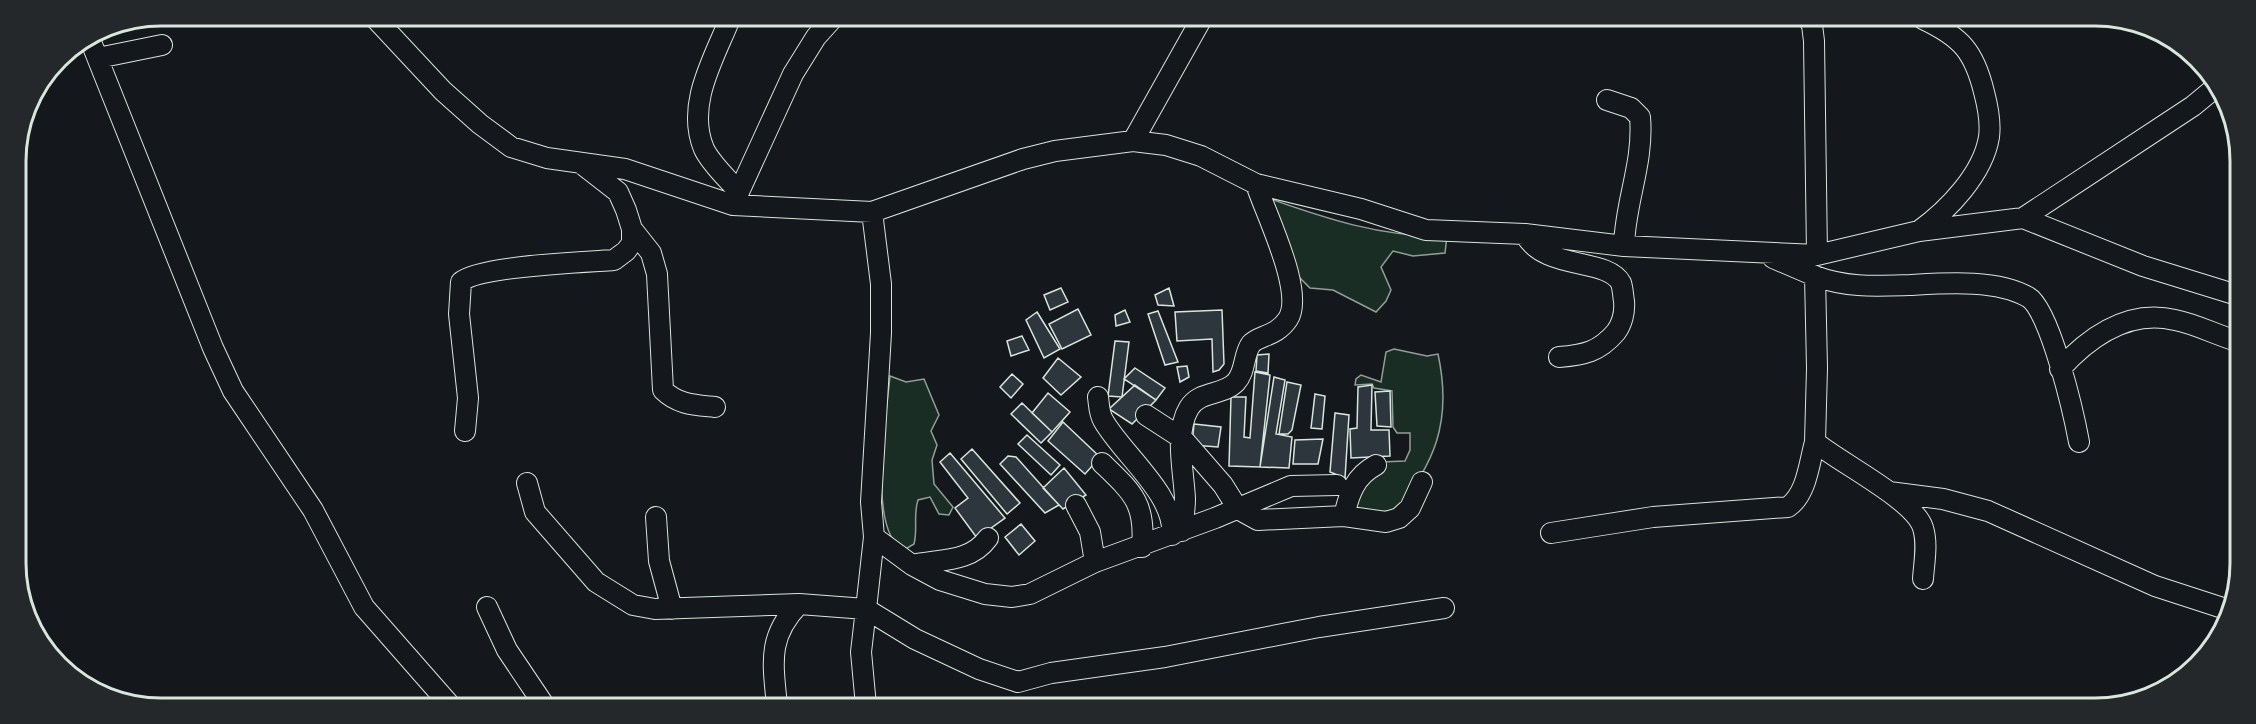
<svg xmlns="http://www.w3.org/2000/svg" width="2256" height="724" viewBox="0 0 2256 724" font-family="Inter,sans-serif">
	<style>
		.green { fill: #1a2d24; stroke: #939e99; stroke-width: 1.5 }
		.building { fill: #2c363c; stroke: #d8e6dc; stroke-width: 1.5 }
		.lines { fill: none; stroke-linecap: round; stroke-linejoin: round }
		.minor-casing { stroke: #d8e6dc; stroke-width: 22 }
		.minor { stroke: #14181c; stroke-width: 20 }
		.rim { fill: none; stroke: #d8e6dc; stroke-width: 3 }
	</style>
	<rect width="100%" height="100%" fill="#14181c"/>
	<path class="green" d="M1265,197C1324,218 1383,238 1447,236L1445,253L1413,256L1393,251L1381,267L1391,290L1386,301L1376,312L1333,290L1310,288L1296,274Z
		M1394,349L1427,356L1438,354C1453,423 1434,465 1391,518L1353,513L1357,489L1380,462L1405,461L1410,450V433H1397L1393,427L1392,391L1374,388L1372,384L1355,385L1356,379L1361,375L1381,382L1386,352Z
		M890,376L906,382L924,379L939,415L931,431L937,445L932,460L934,484L953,507L949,515L939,514L930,497L918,500C913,515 918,529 914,544L904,550C866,532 887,411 890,376Z"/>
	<path class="building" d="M1061,288L1068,302L1050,310L1044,295Z
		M1169,288L1174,306L1158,305L1155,295Z
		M1078,309L1091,335L1062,349L1049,324Z
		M1125,310L1130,322L1116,326L1115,315Z
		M1222,310L1224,364L1219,370L1213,372L1212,339L1177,341L1175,312Z
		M1158,311L1178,362L1165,365L1148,314Z
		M1037,312L1060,349L1044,358L1026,320Z
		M1022,336L1029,350L1011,356L1007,341Z
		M1115,341L1129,342L1122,397L1108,396Z
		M1269,354L1268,373L1256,371L1257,355Z
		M1058,358L1081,377L1061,395L1043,378Z
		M1187,366L1189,377L1180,382L1177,367Z
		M1135,368L1165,388L1156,400L1124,379Z
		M1255,372L1270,375L1260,467L1229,466L1231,397H1246L1244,437L1250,438Z
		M1012,374L1023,384L1011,398L1000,387Z
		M1274,377L1285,380L1276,434L1292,437L1289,468L1260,467Z
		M1287,382L1301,385L1292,430L1288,434H1279Z
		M1135,385L1156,400L1132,424L1109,409Z
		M1372,385L1371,430H1389L1390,456L1351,458L1350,429L1357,428L1358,387Z
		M1390,391L1391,427L1377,426L1375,392Z
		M1048,393L1070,412L1052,432L1032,413Z
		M1315,394L1325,396L1322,429L1311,428Z
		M1022,403L1052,432L1041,443L1011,414Z
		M1335,413L1349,415L1345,478L1330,472Z
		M1063,422L1100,457L1085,474L1048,441Z
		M1194,424L1221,427L1218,447L1192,445Z
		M1027,435L1060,465L1051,475L1018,444Z
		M1323,439L1318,464H1293L1295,440Z
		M972,449L1020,503L1007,514L961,459Z
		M950,453L1005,518L977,538L955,508L968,498L940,462Z
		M1008,456L1016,457L1059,505L1045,513L1000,464Z
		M1064,468L1086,495L1063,509L1043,488Z
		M1021,524L1035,541L1019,555L1005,537Z"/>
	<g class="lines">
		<defs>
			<path id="minor" d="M373,16L443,91L480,124L511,147L547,158L625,169L733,205L872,212L1023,159L1055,151L1133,141L1166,145L1201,156L1256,184L1361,209L1426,230L1525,234L1624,246L1817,255L1919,231L2023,218L2193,106L2216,87
				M731,16C715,57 685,104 704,149C711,164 728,179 739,192
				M1808,19L1812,25L1814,41L1817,255
				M89,37L213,348L233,391L313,510L364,607L450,705
				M98,58L162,45
				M1607,100L1631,108L1640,117C1644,163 1625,202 1624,246
				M1133,141L1202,18
				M733,205L793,74L816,37L834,17
				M2023,218L2143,266L2237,295
				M632,229L651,253L657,274L663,390C678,405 696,405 715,407
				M1919,231C1948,210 1983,174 1989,137C1991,122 1988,107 1984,92C1974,51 1961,37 1923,19
				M1525,234C1544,271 1607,257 1621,283C1623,289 1623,296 1624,301C1625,312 1622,324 1616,332C1599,352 1584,355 1559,357
				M1773,258L1815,276L1817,368L1815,442C1840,463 1915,500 1923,528C1928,544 1924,563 1923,579
				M1815,276C1847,288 1876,286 1910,285C1945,283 1997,279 2028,297C2050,309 2074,415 2079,442
				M2060,369C2090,336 2129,309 2175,320C2196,324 2216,335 2237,341
				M1098,397C1099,404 1099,413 1103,420C1121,453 1176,495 1172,535
				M1146,415L1183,439L1223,485L1238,509L1258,520L1344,516L1386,522L1399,518L1410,508L1422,482
				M465,431L468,398L459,314L461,282C478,266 586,262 614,260L626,251L632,243V229L626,210L618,192L582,164
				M1102,463C1132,492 1146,503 1142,547
				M527,483L535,512L596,582L633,605L655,609L799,604L866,609L874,537L871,502L881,333V284L872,212
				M1889,492L1943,499L1988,511L2155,586L2232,611
				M1076,505L1090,532L1095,562
				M1344,516C1349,494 1355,476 1376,465
				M656,517L659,561L672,609
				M1182,531C1183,521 1185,509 1185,499C1184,472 1174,433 1189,408C1200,390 1223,396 1236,382C1246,371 1243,355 1251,344C1259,335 1276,337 1288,319C1305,292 1266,215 1256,184
				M1551,533L1653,517L1788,507C1807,494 1809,463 1815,442
				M874,537L912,565L940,580L985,594L1012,597L1030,594L1095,562L1215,518L1291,486L1337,485
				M912,565C940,559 970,563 988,538
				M487,607L507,650L544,705
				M777,706C773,663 767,637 799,604
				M866,706L861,652L866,609L915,639L979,669L1018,682L1051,673L1165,657L1319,627L1444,608"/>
		</defs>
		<use href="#minor" class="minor-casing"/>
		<use href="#minor" class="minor"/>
	</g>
	<path d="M0 0H2256V724H0ZM161 26H2095A135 135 0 0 1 2230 161V563A135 135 0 0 1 2095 698H161A135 135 0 0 1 26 563V161A135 135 0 0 1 161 26Z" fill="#24282b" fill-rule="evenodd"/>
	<path class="rim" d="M161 26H2095A135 135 0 0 1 2230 161V563A135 135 0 0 1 2095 698H161A135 135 0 0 1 26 563V161A135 135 0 0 1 161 26Z"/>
</svg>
